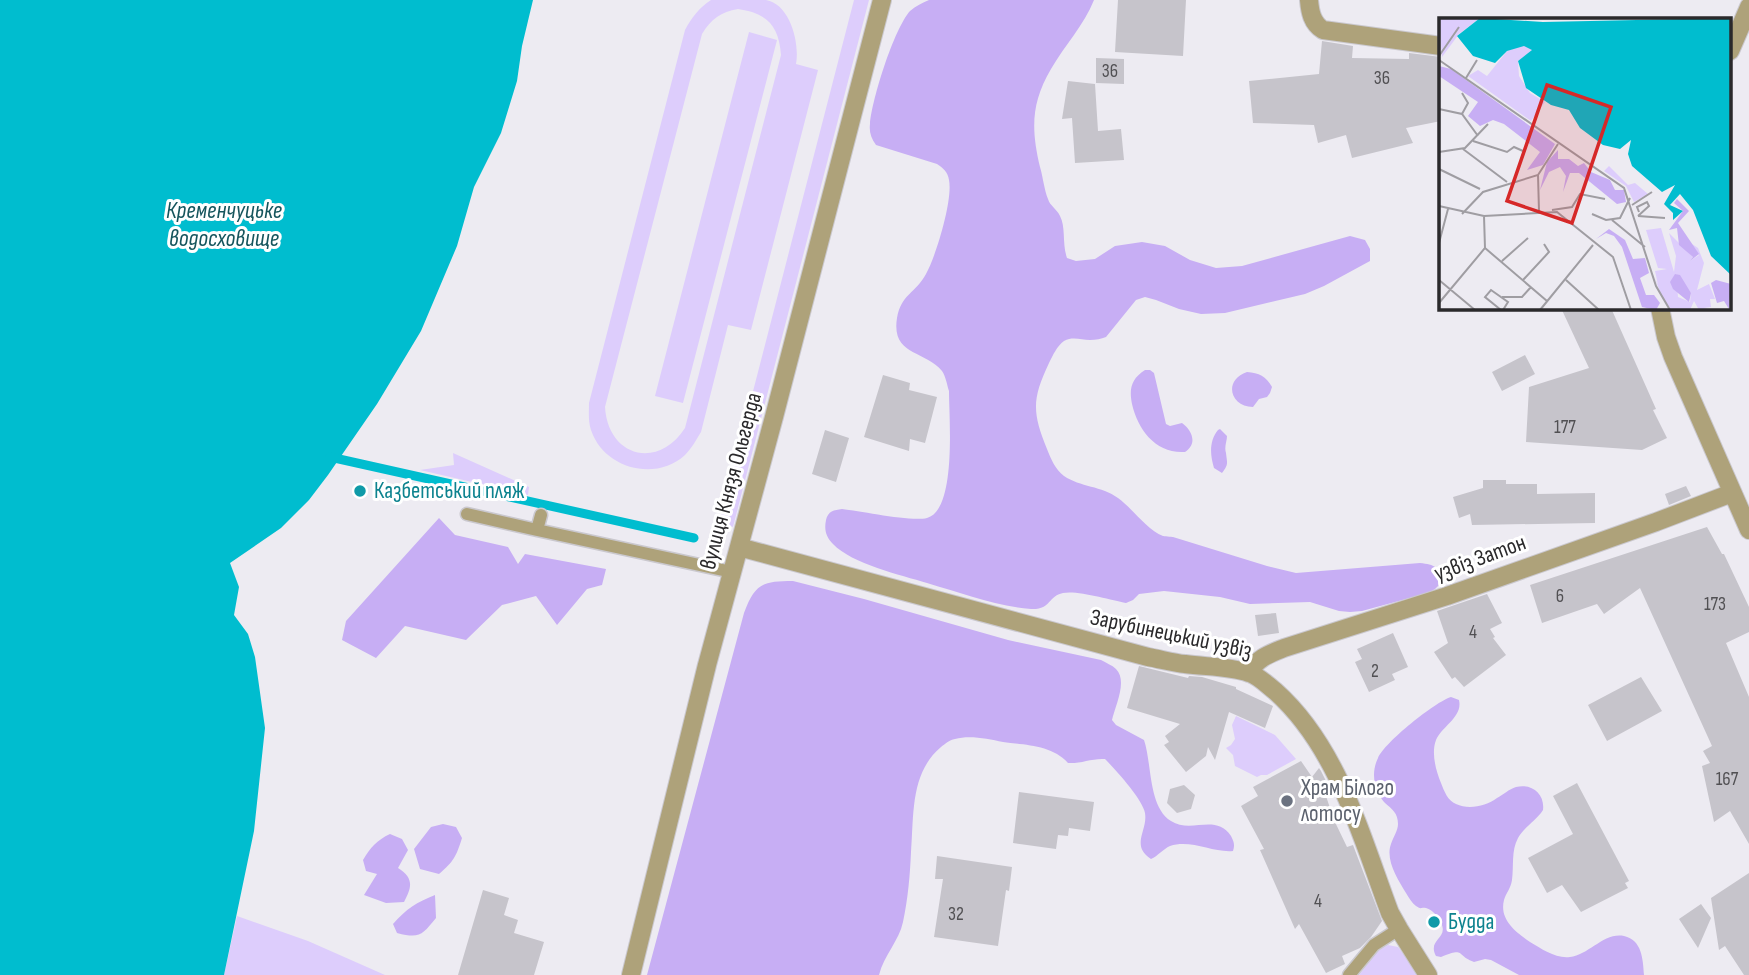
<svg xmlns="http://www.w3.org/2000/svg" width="1749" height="975" viewBox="0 0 1749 975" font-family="'Sofia Sans Condensed',sans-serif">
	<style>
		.green { fill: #ddcdfc; fill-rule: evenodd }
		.forest { fill: #c7aef4 }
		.water { fill: #00bdcf }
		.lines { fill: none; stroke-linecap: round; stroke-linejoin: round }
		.stream { stroke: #00bdcf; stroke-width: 9 }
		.building { fill: #c6c4cb }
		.lane-casing { stroke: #cac8ce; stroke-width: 15 }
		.street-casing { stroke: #cac8ce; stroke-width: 20 }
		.lane { stroke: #aea27a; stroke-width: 12 }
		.street { stroke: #aea27a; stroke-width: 18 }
		.culture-dot { fill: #0f9aa8; stroke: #fff; stroke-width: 2.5 }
		.worship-dot { fill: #6b7280; stroke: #fff; stroke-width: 2.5 }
		.labels { text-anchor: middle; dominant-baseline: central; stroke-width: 6; stroke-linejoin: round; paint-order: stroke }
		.number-label { font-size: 19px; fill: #515053 }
		.street-label { font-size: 23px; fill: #2a292b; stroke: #fff }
		.culture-label { font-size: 23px; fill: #0d838f; stroke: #fff; text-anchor: start }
		.worship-label { font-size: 23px; fill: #5b616d; stroke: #fff; text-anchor: start }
		.water-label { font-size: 24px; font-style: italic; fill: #16555d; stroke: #fff }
		.inset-road { fill: none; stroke: #9f9da2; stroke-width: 2 }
		.view { fill: #d62828; fill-opacity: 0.15; stroke: #d62828; stroke-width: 3.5 }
		.inset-edge { fill: none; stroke: #2a292b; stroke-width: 3.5 }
	</style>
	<rect width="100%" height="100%" fill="#edebf2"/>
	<path class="green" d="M711,0C726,0 752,0 766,0C790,4 800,43 796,64L818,70L751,330L728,325L701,432C696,440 692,448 685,455C656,482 604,469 591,430C588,421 589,412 589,403L685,30C692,17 699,8 711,0ZM738,9C767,13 779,26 781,55L685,428C658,470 608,457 605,407L702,34C711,19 721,12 738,9Z
		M854,0H869L733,527L719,523Z
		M749,32L777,40L683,403L655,396Z
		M453,453L529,487L528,495L420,470L454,465Z
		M1236,716L1275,735L1296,759L1267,775H1261L1257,777L1235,766L1233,755L1226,748L1231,745L1235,739L1232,725Z
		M237,916L308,941L385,975H224Z
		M1388,945L1398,947L1419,975H1359L1378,951Z"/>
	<path class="forest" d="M929,0H1094C1084,25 1065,45 1051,69C1031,103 1031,129 1040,167C1043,177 1044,189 1048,199C1050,206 1057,209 1060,216C1066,227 1062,244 1067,258L1076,261L1095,259L1115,246L1142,242L1165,246L1190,260L1216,268L1242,266L1350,236L1365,240L1370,249V261L1324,286L1305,294L1225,313L1201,314L1179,309L1156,300L1145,297L1136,300L1106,337C1101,339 1096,340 1090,340C1081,340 1073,336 1064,341C1057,346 1053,355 1049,363C1032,399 1032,412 1047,449C1051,459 1055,469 1064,476C1080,487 1102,486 1118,498C1132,508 1147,530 1163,536C1163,536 1172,537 1173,537L1267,566L1296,573L1420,563C1436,565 1441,567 1440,584L1435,589L1428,593L1362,611L1350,612L1339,611L1310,602L1250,604L1220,597L1164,591L1139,594L1133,600L1126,603C1111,600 1077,590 1063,593C1048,596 1051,610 1031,609C996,606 961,593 927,583C901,575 852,564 833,544C826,537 824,530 826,520C828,511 834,510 842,509C861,511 911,522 927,518C957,510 949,417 949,391C947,385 946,377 942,371C925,350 891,356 897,318C901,294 916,293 926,274C936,256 953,200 949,180C948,172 943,168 937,164L876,145C871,138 869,132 870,124C872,99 894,29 910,11C916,6 922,3 929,0Z
		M1145,370H1150L1154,373L1166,424L1170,426L1182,423C1192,430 1198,444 1185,452C1156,454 1138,430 1132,404C1129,389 1131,379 1145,370Z
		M1247,372C1259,373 1266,376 1272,387L1270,393L1267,397L1259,399L1253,407C1230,407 1223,380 1247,372Z
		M1220,429L1227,436C1227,441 1224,447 1226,453C1227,463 1229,464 1222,473L1214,468C1210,455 1209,441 1218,430Z
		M439,518L455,535L508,547L518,564L525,554L606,569L602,585L587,589L557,625L536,596L502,605L466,640L405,626L376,658L342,640L346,621Z
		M793,581L864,599L1008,640L1101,660C1106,663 1112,665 1116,669C1128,681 1115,706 1112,720L1116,725L1144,740C1152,763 1148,807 1171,821C1191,834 1216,813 1231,836C1234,842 1235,845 1233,851C1213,853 1191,839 1170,846C1163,849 1158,856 1151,859C1130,845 1148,831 1145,813C1143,800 1115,769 1105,759C1092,758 1080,764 1068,763C1052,745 1025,745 1003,742C988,739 970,735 955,739C949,740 945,744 941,747C910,773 914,815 911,852C910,875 908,899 903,922C899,941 884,955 879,975H647L744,613C755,584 762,581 793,581Z
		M1451,697L1459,700C1463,717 1442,726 1436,740C1431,753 1436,771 1441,783C1444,791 1448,801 1456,804C1469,810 1486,806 1497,798C1503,795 1509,789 1516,787C1532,783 1545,794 1543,810C1536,821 1524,827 1518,838C1511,851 1514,866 1512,880C1511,888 1506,893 1504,900C1499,920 1516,932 1530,942C1542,949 1556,959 1570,957C1589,955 1604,932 1624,936C1642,940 1643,959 1644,975H1519L1491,960L1485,959L1474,962C1455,955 1466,947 1441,957L1436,956C1427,939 1449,939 1441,923C1438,917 1433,910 1426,908C1420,907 1422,910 1416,906C1412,903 1409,898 1406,893C1398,880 1385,860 1391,844C1393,837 1398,831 1398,824C1398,813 1392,809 1385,803C1380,798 1377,790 1375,784C1373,775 1374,766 1378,758C1385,742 1435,702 1451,697Z
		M443,824L456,827L462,838C456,857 454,861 439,874L420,869L414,849L431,827Z
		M390,834L402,839L408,850L398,868C414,878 412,887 404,902L386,903L364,895L377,874L366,871L363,860C370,848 377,840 390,834Z
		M435,895L436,918C422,935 420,939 397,933L393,924C406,909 417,902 435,895Z"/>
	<path class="water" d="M0,0H533L522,46L517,81L501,133L474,187L457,246L421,331L377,404L328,475L309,500L281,528L230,563L239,587L234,615L248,634L255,657L265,728L254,831L224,975H0Z"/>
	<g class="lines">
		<path class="stream" d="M330,457L694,538"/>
	</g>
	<path class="building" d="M1118,0H1186L1183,56L1115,52Z
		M1322,41L1353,46L1352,58L1409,59V53L1441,57V121L1406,128L1413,143L1352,158L1346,135L1318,143L1314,125L1253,123L1249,81L1319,74Z
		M1096,58L1124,59V84L1096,83Z
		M1068,81L1095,84L1098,131L1121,129L1124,160L1075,163L1072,118L1062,119Z
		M1561,308H1611L1656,409L1653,410L1667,438L1642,450L1526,442L1529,387L1589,368Z
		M1525,355L1535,374L1502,391L1492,372Z
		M883,375L910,383L909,390L937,397L925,443L910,439L909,451L864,437Z
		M825,430L849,438L836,482L812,474Z
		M1483,480H1506V484H1537V494L1595,493V523L1472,525L1470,514L1459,518L1453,497L1483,488Z
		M1686,486L1691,496L1669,505L1665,494Z
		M1707,527L1722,554H1724L1749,607V632L1726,643L1749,697V844L1730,811L1714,822L1702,766L1710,763L1703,751L1712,746L1640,588L1604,614L1597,604L1542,623L1530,585Z
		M1487,594L1502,623L1490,629L1495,637L1493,638L1506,655L1464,687L1455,677L1452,679L1434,652L1448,643L1437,611Z
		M1276,613L1279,633L1258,636L1255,615Z
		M1393,633L1408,667L1392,674L1395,680L1369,692L1355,662L1362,659L1357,649Z
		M1139,666L1188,678L1189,676L1202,677L1236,687V689L1273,706L1265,728L1229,712L1215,760L1208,747L1206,756L1186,772L1164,745L1169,742L1165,736L1180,724L1127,708Z
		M1641,677L1662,711L1607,741L1588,705Z
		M1301,761L1312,777L1319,768L1321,771L1328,785L1325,793L1334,820L1347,847L1353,845L1382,921L1371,937L1360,948L1342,956L1345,964L1326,973L1299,924L1295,929L1260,850L1264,849L1241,806L1258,796L1253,787Z
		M1577,783L1629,881L1625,883L1628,888L1581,912L1562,885L1547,893L1528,858L1573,834L1553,796Z
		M1184,785L1195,795L1191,809L1177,813L1167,803L1170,789Z
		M1019,792L1094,802L1090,831L1069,828L1068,836L1058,835L1056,849L1013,843Z
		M937,856L1012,867L1009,891L1006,890L998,946L934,937L943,879H935Z
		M1749,873V975H1744L1725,946L1719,950L1711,898Z
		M483,890L509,898L504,915L518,920L514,933L544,942L534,975H458Z
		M1701,904L1711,918L1698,948L1679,919Z"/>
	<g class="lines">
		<defs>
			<path id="lane" d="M467,514L537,530
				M541,515L537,530L732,572
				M1349,975L1374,945L1399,929"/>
			<path id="street" d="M1309,0C1310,12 1312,23 1323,30L1441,46
				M1730,51L1749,7
				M1660,308L1666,337L1673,357L1749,530
				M739,547L1148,657C1160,659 1173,663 1185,664C1206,667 1229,666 1249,673C1259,676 1267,685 1275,691C1338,747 1361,836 1390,913L1399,929L1428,975
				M1249,673C1257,658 1269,654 1284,648L1447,596L1656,522L1732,493
				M631,975L707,665L774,417L882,0"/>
		</defs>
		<use href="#lane" class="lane-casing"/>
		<use href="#street" class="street-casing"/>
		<use href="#lane" class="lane"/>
		<use href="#street" class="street"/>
	</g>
	<g class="culture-dot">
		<circle cx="360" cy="491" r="7"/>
		<circle cx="1434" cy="922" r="7"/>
	</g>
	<circle class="worship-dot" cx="1287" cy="801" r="7"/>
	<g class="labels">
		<g class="number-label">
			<text x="1110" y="71">36</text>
			<text x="1382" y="78">36</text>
			<text x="1565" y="427">177</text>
			<text x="1560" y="596">6</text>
			<text x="1715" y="604">173</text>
			<text x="1473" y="632">4</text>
			<text x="1375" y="671">2</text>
			<text x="1727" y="779">167</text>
			<text x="1318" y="901">4</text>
			<text x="956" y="914">32</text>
		</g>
		<g class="street-label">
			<text transform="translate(731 481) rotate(-75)">вулиця Князя Ольгерда</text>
			<text transform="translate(1480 558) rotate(-20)">узвіз Затон</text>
			<text transform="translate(1171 634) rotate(12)">Зарубинецький узвіз</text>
		</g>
		<g class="culture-label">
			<text x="374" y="491">Казбетський пляж</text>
			<text x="1448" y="922">Будда</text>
		</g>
		<g class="worship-label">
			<text x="1301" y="788">Храм Білого<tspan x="1301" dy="26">лотосу</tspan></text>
		</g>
		<g class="water-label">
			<text x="224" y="210">Кременчуцьке<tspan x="224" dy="28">водосховище</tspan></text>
		</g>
	</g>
	<g transform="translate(1439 18)">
		<rect width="292" height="292" fill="#edebf2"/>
		<path d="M0,0H41L20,16L3,39ZM85,27L94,32L79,43L80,58L91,75L106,84L92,103L29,58L39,52L48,58L68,33ZM170,148L189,167L196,165L209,176L195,184L187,168L165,153ZM222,210L235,254L237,238L230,215L254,239L251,243L260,237L253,226L259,230L265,245L258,272L270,266L276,281H271L272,289L265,290L272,292H260L255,283L251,292H232L222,276L214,256L219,267L216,253L228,251L219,250L207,212ZM237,256L252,275L251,284L239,279Z" fill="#ddcdfc" fill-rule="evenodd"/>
		<path d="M0,48L12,51L116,126L104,147L88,152L101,134L65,106L54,102L41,108L29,98L39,84L0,58ZM119,132V141H130L139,148L145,145L152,154L171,162L176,172H185L187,184L178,186L140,155H131L124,174L127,158L121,149L110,154L101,172L108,144ZM238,181L250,193L239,205L260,236L251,243L254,239L240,227L238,210L230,212L244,193L235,185ZM170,211L186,222L194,241L206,240L210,255L201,260L207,277H215L221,285L217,292L203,289L183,229L175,218L167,215L157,221ZM236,256L241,257L252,275L250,284L234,271L231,264ZM277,262L292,266L290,291L285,283L278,285L272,265Z" fill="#c7aef4"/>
		<path d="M41,0L104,4L292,0V257L272,238L254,192L241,176L231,187L244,193L234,202V195L225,186L236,167L223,174L193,148L189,136L192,122L181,131L164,127L141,110L130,92L112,87L87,70L79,43L93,32L85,28L68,33L56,45L34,38L18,18Z" fill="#00bdcf"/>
		<path class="inset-road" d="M0,38L20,9M0,42L185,170L217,268L231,292M27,60L38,42M23,75L29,85L23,96M0,91L23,96L39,118M34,123L68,134L75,129L84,133M24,131L68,164M0,134L26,130L49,106M0,151L41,171M99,157L100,193M193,187L213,174M0,188L45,198L118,194L174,239L192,292M113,192L133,189L141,176L166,181M23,196L44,174L99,157L119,126M153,196L167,202L181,200L191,180M199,198L210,188L208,184L198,189L200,194M199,198L226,200M173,202L206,229M0,225L9,191M46,230L108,283M63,243L89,220M0,262L36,292M84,262L110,234L105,226M127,262L160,292M63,279H83L92,269M0,285L46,230L45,198M62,292L46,279L52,272L69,284L64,292M101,292L154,227"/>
		<path class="view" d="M108,67L172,89L133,205L68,183Z"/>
		<rect width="292" height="292" class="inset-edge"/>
	</g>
</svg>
